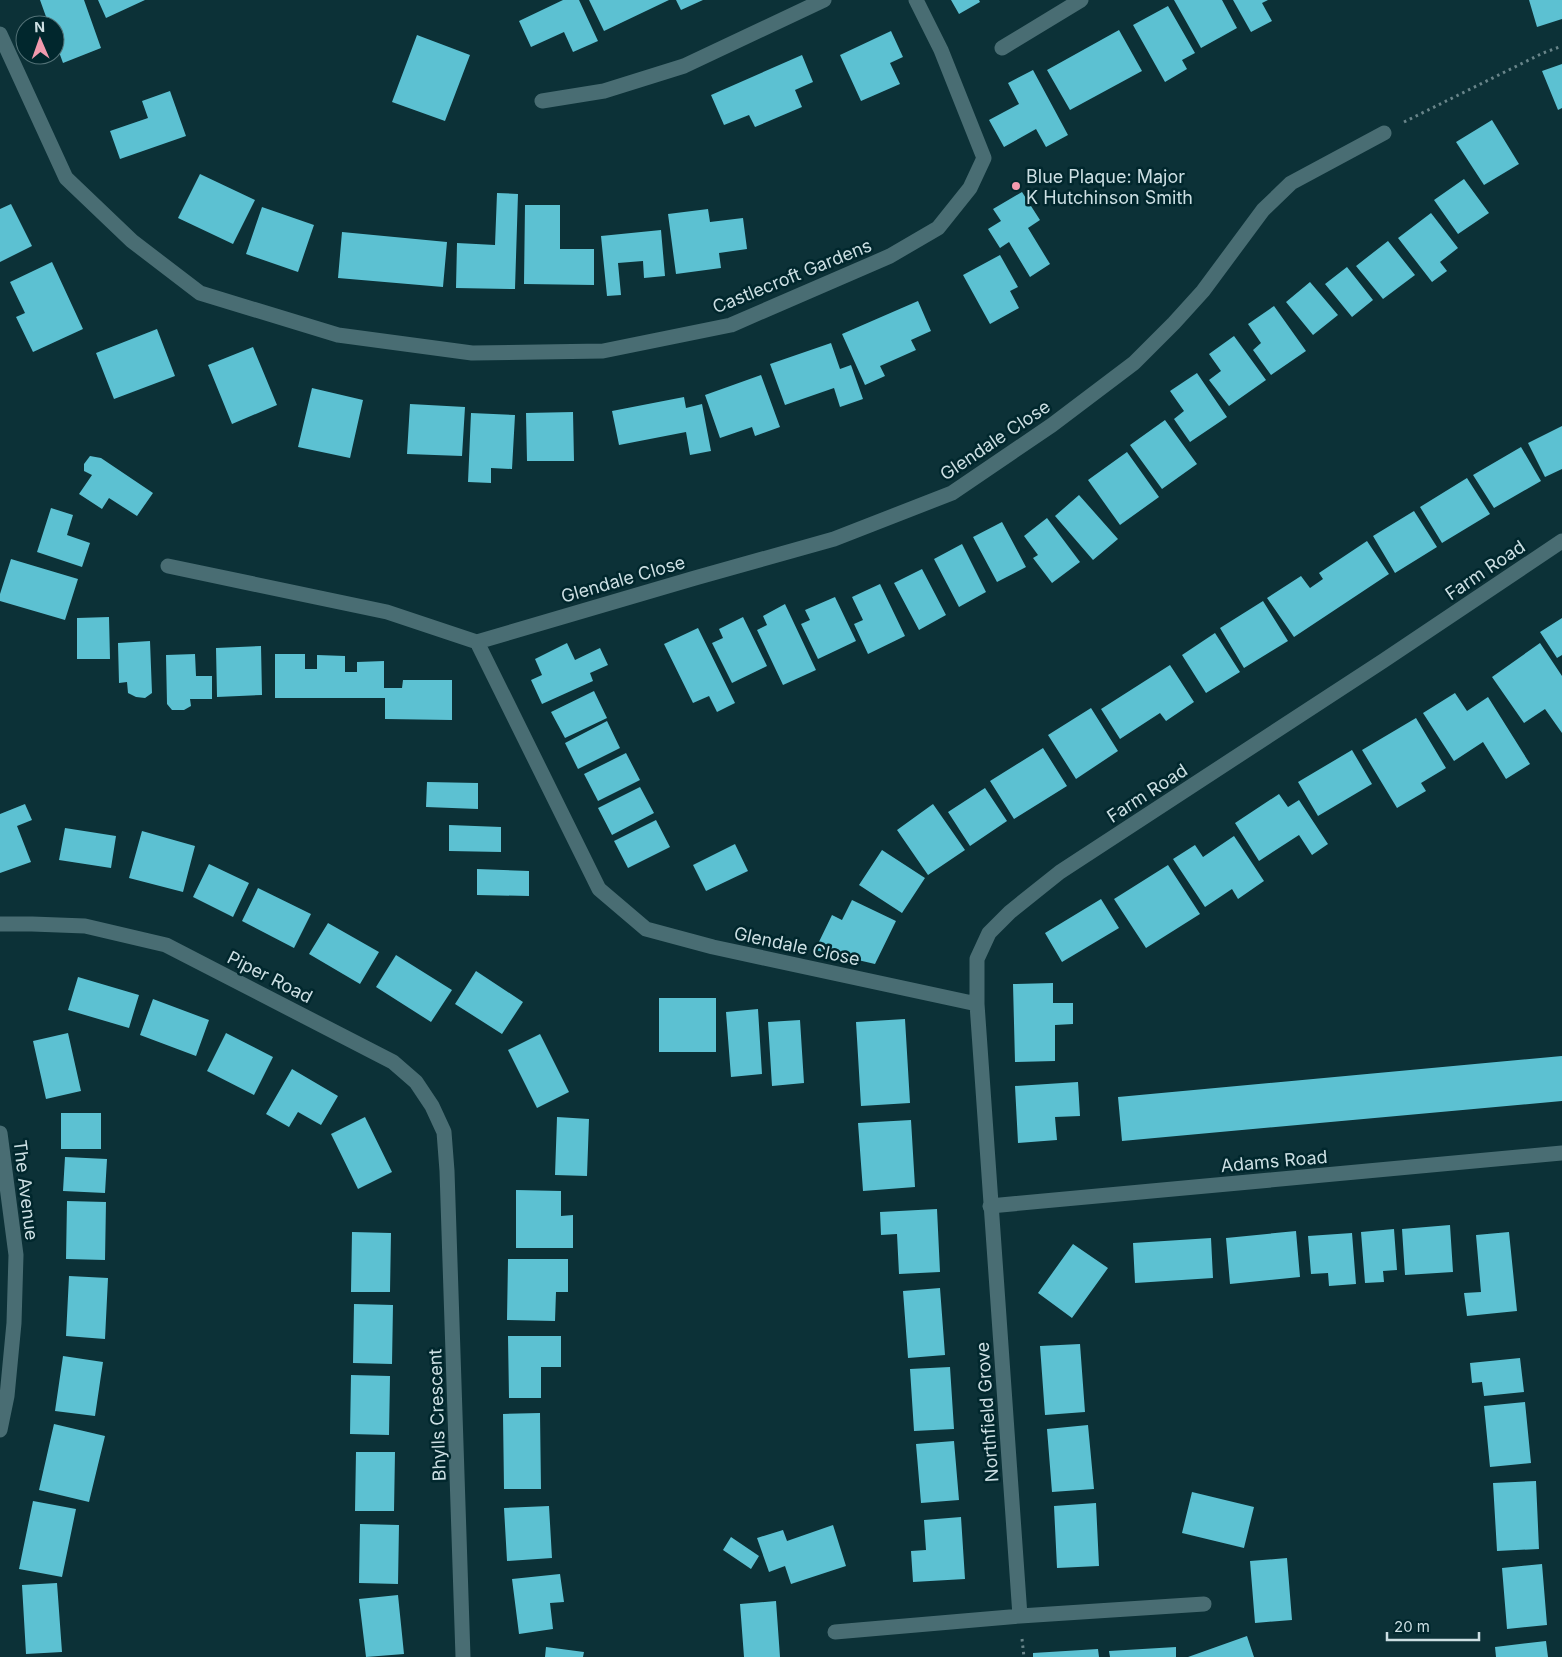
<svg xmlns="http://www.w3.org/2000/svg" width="1562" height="1657" viewBox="0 0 1562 1657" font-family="Inter,sans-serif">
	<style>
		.building { fill: #5cc1d2 }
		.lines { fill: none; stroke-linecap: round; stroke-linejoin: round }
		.path { stroke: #69858a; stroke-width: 3; stroke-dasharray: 2.5 4; stroke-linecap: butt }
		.street { stroke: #496d73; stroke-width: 15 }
		.poi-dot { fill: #f29aae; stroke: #01272d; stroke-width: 2 }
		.labels { text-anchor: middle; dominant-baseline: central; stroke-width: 5; stroke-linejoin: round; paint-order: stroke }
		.poi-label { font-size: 18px; fill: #ccdfe3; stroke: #01272d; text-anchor: start }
		.street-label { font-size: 18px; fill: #ccdfe3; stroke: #01272d }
	</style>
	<rect width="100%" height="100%" fill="#0c3137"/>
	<path class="building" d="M40,0H84L101,48L63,63L55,41V25H49Z
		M98,0H145L106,18Z
		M563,0H579L598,41L573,52L564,32L531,47L519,21Z
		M589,0H669L604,31Z
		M676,0H703L681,10Z
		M951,0H979L980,2L959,14Z
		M1174,0H1222L1237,28L1201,48Z
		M1233,0H1268L1262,3L1272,21L1251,32Z
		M1529,0H1562V19L1537,27Z
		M1168,6L1195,53L1182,60L1187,69L1165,82L1133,25Z
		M1119,30L1142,71L1070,110L1047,70Z
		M891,31L903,57L890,63L900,84L861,101L840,55Z
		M417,35L470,55L445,121L392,102Z
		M802,55L813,82L795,90L802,107L755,127L749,115L724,125L711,95Z
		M1562,64V108L1558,110L1542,71Z
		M1033,70L1068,135L1046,147L1036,129L1004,147L989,120L1019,104L1008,83Z
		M170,91L186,136L120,159L110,131L148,118L142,101Z
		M1492,120L1519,164L1484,185L1456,142Z
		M200,174L255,200L233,244L178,218Z
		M1464,179L1489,213L1458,234L1434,200Z
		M1022,192L1040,220L1028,228L1050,264L1030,277L1009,242L1000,248L988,229L1001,221L993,209Z
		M497,193L518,194L515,289L456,288L457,243L495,245Z
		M11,204L32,246L0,262V209Z
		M525,205H560V249H594V285L524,284Z
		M262,207L314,225L298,272L246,254Z
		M708,209L710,222L743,218L747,249L719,253L721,268L676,274L668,214Z
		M1431,213L1458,248L1440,262L1447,271L1432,282L1398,238Z
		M661,230L665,276L644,278L643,261L618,263L621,295L607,296L601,236Z
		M342,232L447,242L443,287L338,278Z
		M1388,241L1415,275L1383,299L1356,266Z
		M1000,255L1018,287L1010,291L1019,308L990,324L963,275Z
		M52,262L83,329L33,352L16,317L25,313L10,282Z
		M1347,267L1373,300L1352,317L1325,284Z
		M1310,282L1338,315L1313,335L1286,302Z
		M918,301L931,331L911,340L916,350L880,366L885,376L865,385L842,334Z
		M1274,306L1306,351L1271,375L1253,350L1261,343L1248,324Z
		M157,329L175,376L114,399L96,353Z
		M1234,336L1266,380L1229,406L1209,380L1221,371L1209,354Z
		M831,343L840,369L851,365L863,399L840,407L834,388L785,405L770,364Z
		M253,347L277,405L232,424L208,365Z
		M1197,373L1227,417L1190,442L1174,419L1184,411L1170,391Z
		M761,375L780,427L755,436L752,427L720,438L705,395Z
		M312,388L363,400L350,458L298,447Z
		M684,397L686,408L702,404L711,451L690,455L686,432L619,445L612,411Z
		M410,404L465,407L462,456L407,454Z
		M573,412L574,461H527L526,413Z
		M471,413L515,415L512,469L491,468V483L468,482Z
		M1165,420L1197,464L1162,489L1130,445Z
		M1562,426V469L1545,477L1528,443Z
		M1521,447L1541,481L1494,508L1473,475Z
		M1127,452L1159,497L1120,525L1088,480Z
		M90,456L101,458L153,493L137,516L109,498L102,509L79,494L92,475L84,471V464Z
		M1467,478L1490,514L1442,543L1420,507Z
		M1079,495L1118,539L1093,560L1055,516Z
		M51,508L73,515L67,535L90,543L82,567L37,552Z
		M1414,511L1437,547L1395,573L1373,536Z
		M1047,518L1080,562L1052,583L1033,558L1038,555L1024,536Z
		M1002,522L1026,567L997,582L973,537Z
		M1367,541L1389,574L1294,637L1267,598L1301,576L1310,588L1323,579L1319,573Z
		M962,544L986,592L959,607L934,559Z
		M11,559L78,579L65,620L0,601V594Z
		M922,569L946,615L919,630L894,583Z
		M880,584L905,636L868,654L854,624L863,620L852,597Z
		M835,597L856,641L818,659L801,624L810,620L805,610Z
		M1263,601L1288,641L1244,668L1220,628Z
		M785,604L816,670L783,685L757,630L767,625L763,616Z
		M109,617L110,659H77V618Z
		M743,617L767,666L732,683L712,643L723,638L719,629Z
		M1562,618V655L1557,658L1540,632Z
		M698,628L735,703L717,712L709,696L693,703L664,644Z
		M1215,633L1240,672L1206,693L1182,655Z
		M150,641L152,693L145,698L136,697L128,693L127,682L119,683L118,643Z
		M567,643L575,660L600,648L608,665L590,673L593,681L542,704L531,680L542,675L535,659Z
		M1540,643L1562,676V733L1545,709L1524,723L1492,677Z
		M261,646L262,695L217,697L216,648Z
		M195,654L196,676H212V699H190L191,706L184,710H172L167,704L166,655Z
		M275,654H305V669H317V655L345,656V672H357V662L384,661V688H402L403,680H452V720L385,719V698H275Z
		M1170,665L1194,702L1166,721L1160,713L1120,739L1101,709Z
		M594,691L607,718L565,738L551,712Z
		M1455,693L1467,711L1488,697L1530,764L1506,779L1483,742L1454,761L1423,713Z
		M1091,708L1118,751L1076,779L1048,735Z
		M1416,718L1446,768L1421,783L1426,791L1397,808L1362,750Z
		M607,721L620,748L578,769L565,743Z
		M1043,748L1067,786L1014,819L990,781Z
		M1352,750L1372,784L1318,816L1298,782Z
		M626,753L640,780L598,801L584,774Z
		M427,782L478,783V809L426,807Z
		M640,787L654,813L612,835L598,808Z
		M985,788L1007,821L970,846L948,812Z
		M1279,794L1288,807L1299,800L1328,844L1312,855L1299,835L1259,861L1235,823Z
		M25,804L32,820L17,826L31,862L0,873V814Z
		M933,804L965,850L928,875L897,830Z
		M656,820L670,847L628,868L614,841Z
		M449,825L501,827V852L449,851Z
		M65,828L116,836L111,868L59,860Z
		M142,831L195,846L183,892L129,878Z
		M1234,836L1264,881L1238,899L1232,889L1205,907L1173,859L1195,845L1203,857Z
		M735,844L748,871L706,891L693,865Z
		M882,850L925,878L902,913L859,885Z
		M209,864L249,883L233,917L193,897Z
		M1168,865L1200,914L1146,948L1114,899Z
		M477,869L529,871V896L477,895Z
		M258,888L311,914L294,948L242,921Z
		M1101,899L1119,928L1062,962L1045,933Z
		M852,900L896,921L875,964L815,950L832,915L842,920Z
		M328,923L379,952L360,984L309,954Z
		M396,955L452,990L431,1022L376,987Z
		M476,971L523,1002L502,1034L455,1004Z
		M78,977L139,995L129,1028L68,1010Z
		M1053,983V1003H1073V1024L1055,1025V1061L1015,1062L1013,984Z
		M659,998H716V1052H659Z
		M153,999L209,1020L196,1056L140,1035Z
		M758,1009L762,1074L731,1077L726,1012Z
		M905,1019L910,1103L861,1106L856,1022Z
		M800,1020L804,1083L772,1086L768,1022Z
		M68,1033L81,1091L46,1099L33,1041Z
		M226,1033L273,1057L254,1095L207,1071Z
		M540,1034L569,1092L537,1108L508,1050Z
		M1562,1056V1101L1122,1141L1118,1097Z
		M292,1069L338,1096L321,1125L298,1112L289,1127L266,1114Z
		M1078,1082L1080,1116L1055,1117L1057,1140L1018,1143L1015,1086Z
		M61,1113H101V1149H61Z
		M365,1117L392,1172L358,1189L331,1134Z
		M557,1117L589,1119L587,1176L555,1175Z
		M911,1120L915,1187L863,1191L858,1123Z
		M65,1157L107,1159L105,1193L63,1191Z
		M516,1190L561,1191V1216L573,1215V1248H516Z
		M67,1201L106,1202L105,1260L66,1259Z
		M937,1209L940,1272L899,1274L897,1234L881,1235L880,1212Z
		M1450,1225L1453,1272L1405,1275L1402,1229Z
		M1394,1229L1397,1270L1383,1271L1384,1282L1365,1283L1361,1232Z
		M1296,1231L1300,1277L1230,1284L1226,1238Z
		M352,1232L391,1233L390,1292H351Z
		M1509,1232L1517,1311L1467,1316L1464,1293L1481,1292L1476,1235Z
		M1352,1233L1356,1284L1329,1286L1328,1273L1311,1274L1308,1236Z
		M1211,1238L1213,1278L1135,1283L1133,1243Z
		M1073,1244L1108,1268L1072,1318L1038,1293Z
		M508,1259H568V1292H556L555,1321L507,1320Z
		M69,1276L108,1278L105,1339L66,1336Z
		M940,1288L945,1355L908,1358L903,1291Z
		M354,1304L393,1305L392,1364L353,1363Z
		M508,1336H561V1367H541V1398H509Z
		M1080,1344L1085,1412L1045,1415L1040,1346Z
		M63,1356L103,1362L95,1416L55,1411Z
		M1520,1358L1524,1392L1484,1396L1482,1382L1472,1383L1470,1363Z
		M950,1367L954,1429L914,1431L910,1369Z
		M351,1375L390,1376L389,1435L350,1434Z
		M1525,1402L1531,1463L1490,1467L1484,1406Z
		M540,1413L541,1489H504L503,1414Z
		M54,1424L105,1436L89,1502L39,1490Z
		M1088,1425L1094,1489L1052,1492L1047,1429Z
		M954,1441L959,1500L921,1503L916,1444Z
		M356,1452H395L394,1511H355Z
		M1536,1481L1539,1549L1497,1551L1493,1483Z
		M1192,1492L1254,1507L1244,1548L1182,1533Z
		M33,1501L76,1509L62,1577L19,1569Z
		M1096,1503L1099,1566L1057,1568L1054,1506Z
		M549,1506L552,1558L507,1561L504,1508Z
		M961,1517L965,1579L913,1582L911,1551L926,1550L924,1520Z
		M360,1524L399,1525L398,1584L359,1583Z
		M833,1525L846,1566L791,1584L785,1566L769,1572L757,1538L783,1530L787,1541Z
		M731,1537L759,1556L751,1569L723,1550Z
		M1287,1558L1292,1620L1255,1623L1250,1561Z
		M1542,1564L1547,1625L1507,1629L1502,1568Z
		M560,1574L564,1602L550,1603L553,1629L519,1634L512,1579Z
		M57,1583L62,1652L26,1654L22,1585Z
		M398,1595L404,1654L366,1657L359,1599Z
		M776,1601L780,1657H744L740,1604Z
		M1247,1636L1254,1657H1188Z
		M1546,1641L1548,1657H1496L1495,1647Z
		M546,1647L584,1652L583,1657H545Z
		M1176,1647V1657H1110L1109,1651Z
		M1098,1649L1099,1657H1033V1653Z"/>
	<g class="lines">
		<path class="path" d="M1404,122L1543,53L1562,46
			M1022,1639L1024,1657"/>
		<path class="street" d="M0,34L66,178L132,241L200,293L338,335L472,353L603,351L731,325L890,256L938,228L970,188L984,158L941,50L916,0
			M1002,48L1081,0
			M542,101L604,91L684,66L824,0
			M168,566L387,612L477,642L695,578L834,539L952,493L1052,425L1134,363L1174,323L1203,291L1263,210L1291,183L1384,133
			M477,642L599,889L646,929L713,947L977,1004
			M0,924H32L85,926L166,945L393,1062L416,1082L432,1106L444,1132L447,1171L463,1657
			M0,1133L16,1255L14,1323L7,1396L0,1430
			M990,1206L1562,1153
			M1020,1616L1204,1604
			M835,1632L1020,1616L977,1004V959L989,933L1010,912L1060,872L1383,661L1562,541"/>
	</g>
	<circle class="poi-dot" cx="1016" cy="186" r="5"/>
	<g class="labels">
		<g class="poi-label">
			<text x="1026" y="176">Blue Plaque: Major<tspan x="1026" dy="21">K Hutchinson Smith</tspan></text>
		</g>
		<g class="street-label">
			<text transform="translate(792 276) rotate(-22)">Castlecroft Gardens</text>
			<text transform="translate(995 440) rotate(-34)">Glendale Close</text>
			<text transform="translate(1485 570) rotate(-34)">Farm Road</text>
			<text transform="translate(623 579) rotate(-16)">Glendale Close</text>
			<text transform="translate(1147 793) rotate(-33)">Farm Road</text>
			<text transform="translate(797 946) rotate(12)">Glendale Close</text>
			<text transform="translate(270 977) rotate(27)">Piper Road</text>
			<text transform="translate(1274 1161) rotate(-5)">Adams Road</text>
			<text transform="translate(26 1190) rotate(83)">The Avenue</text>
			<text transform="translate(987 1412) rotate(-94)">Northfield Grove</text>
			<text transform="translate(437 1415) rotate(-92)">Bhylls Crescent</text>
		</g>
	</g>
	<g transform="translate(40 40) rotate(358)"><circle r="24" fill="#01272d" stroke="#527176"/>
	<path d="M0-4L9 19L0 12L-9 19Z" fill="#f29aae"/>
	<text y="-8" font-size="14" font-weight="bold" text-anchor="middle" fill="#ccdfe3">N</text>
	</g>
	<path d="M1387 1632v8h92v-8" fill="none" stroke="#ccdfe3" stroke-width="2.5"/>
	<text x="1394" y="1632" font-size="15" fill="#ccdfe3" stroke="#01272d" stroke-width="4" paint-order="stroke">20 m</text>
</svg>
